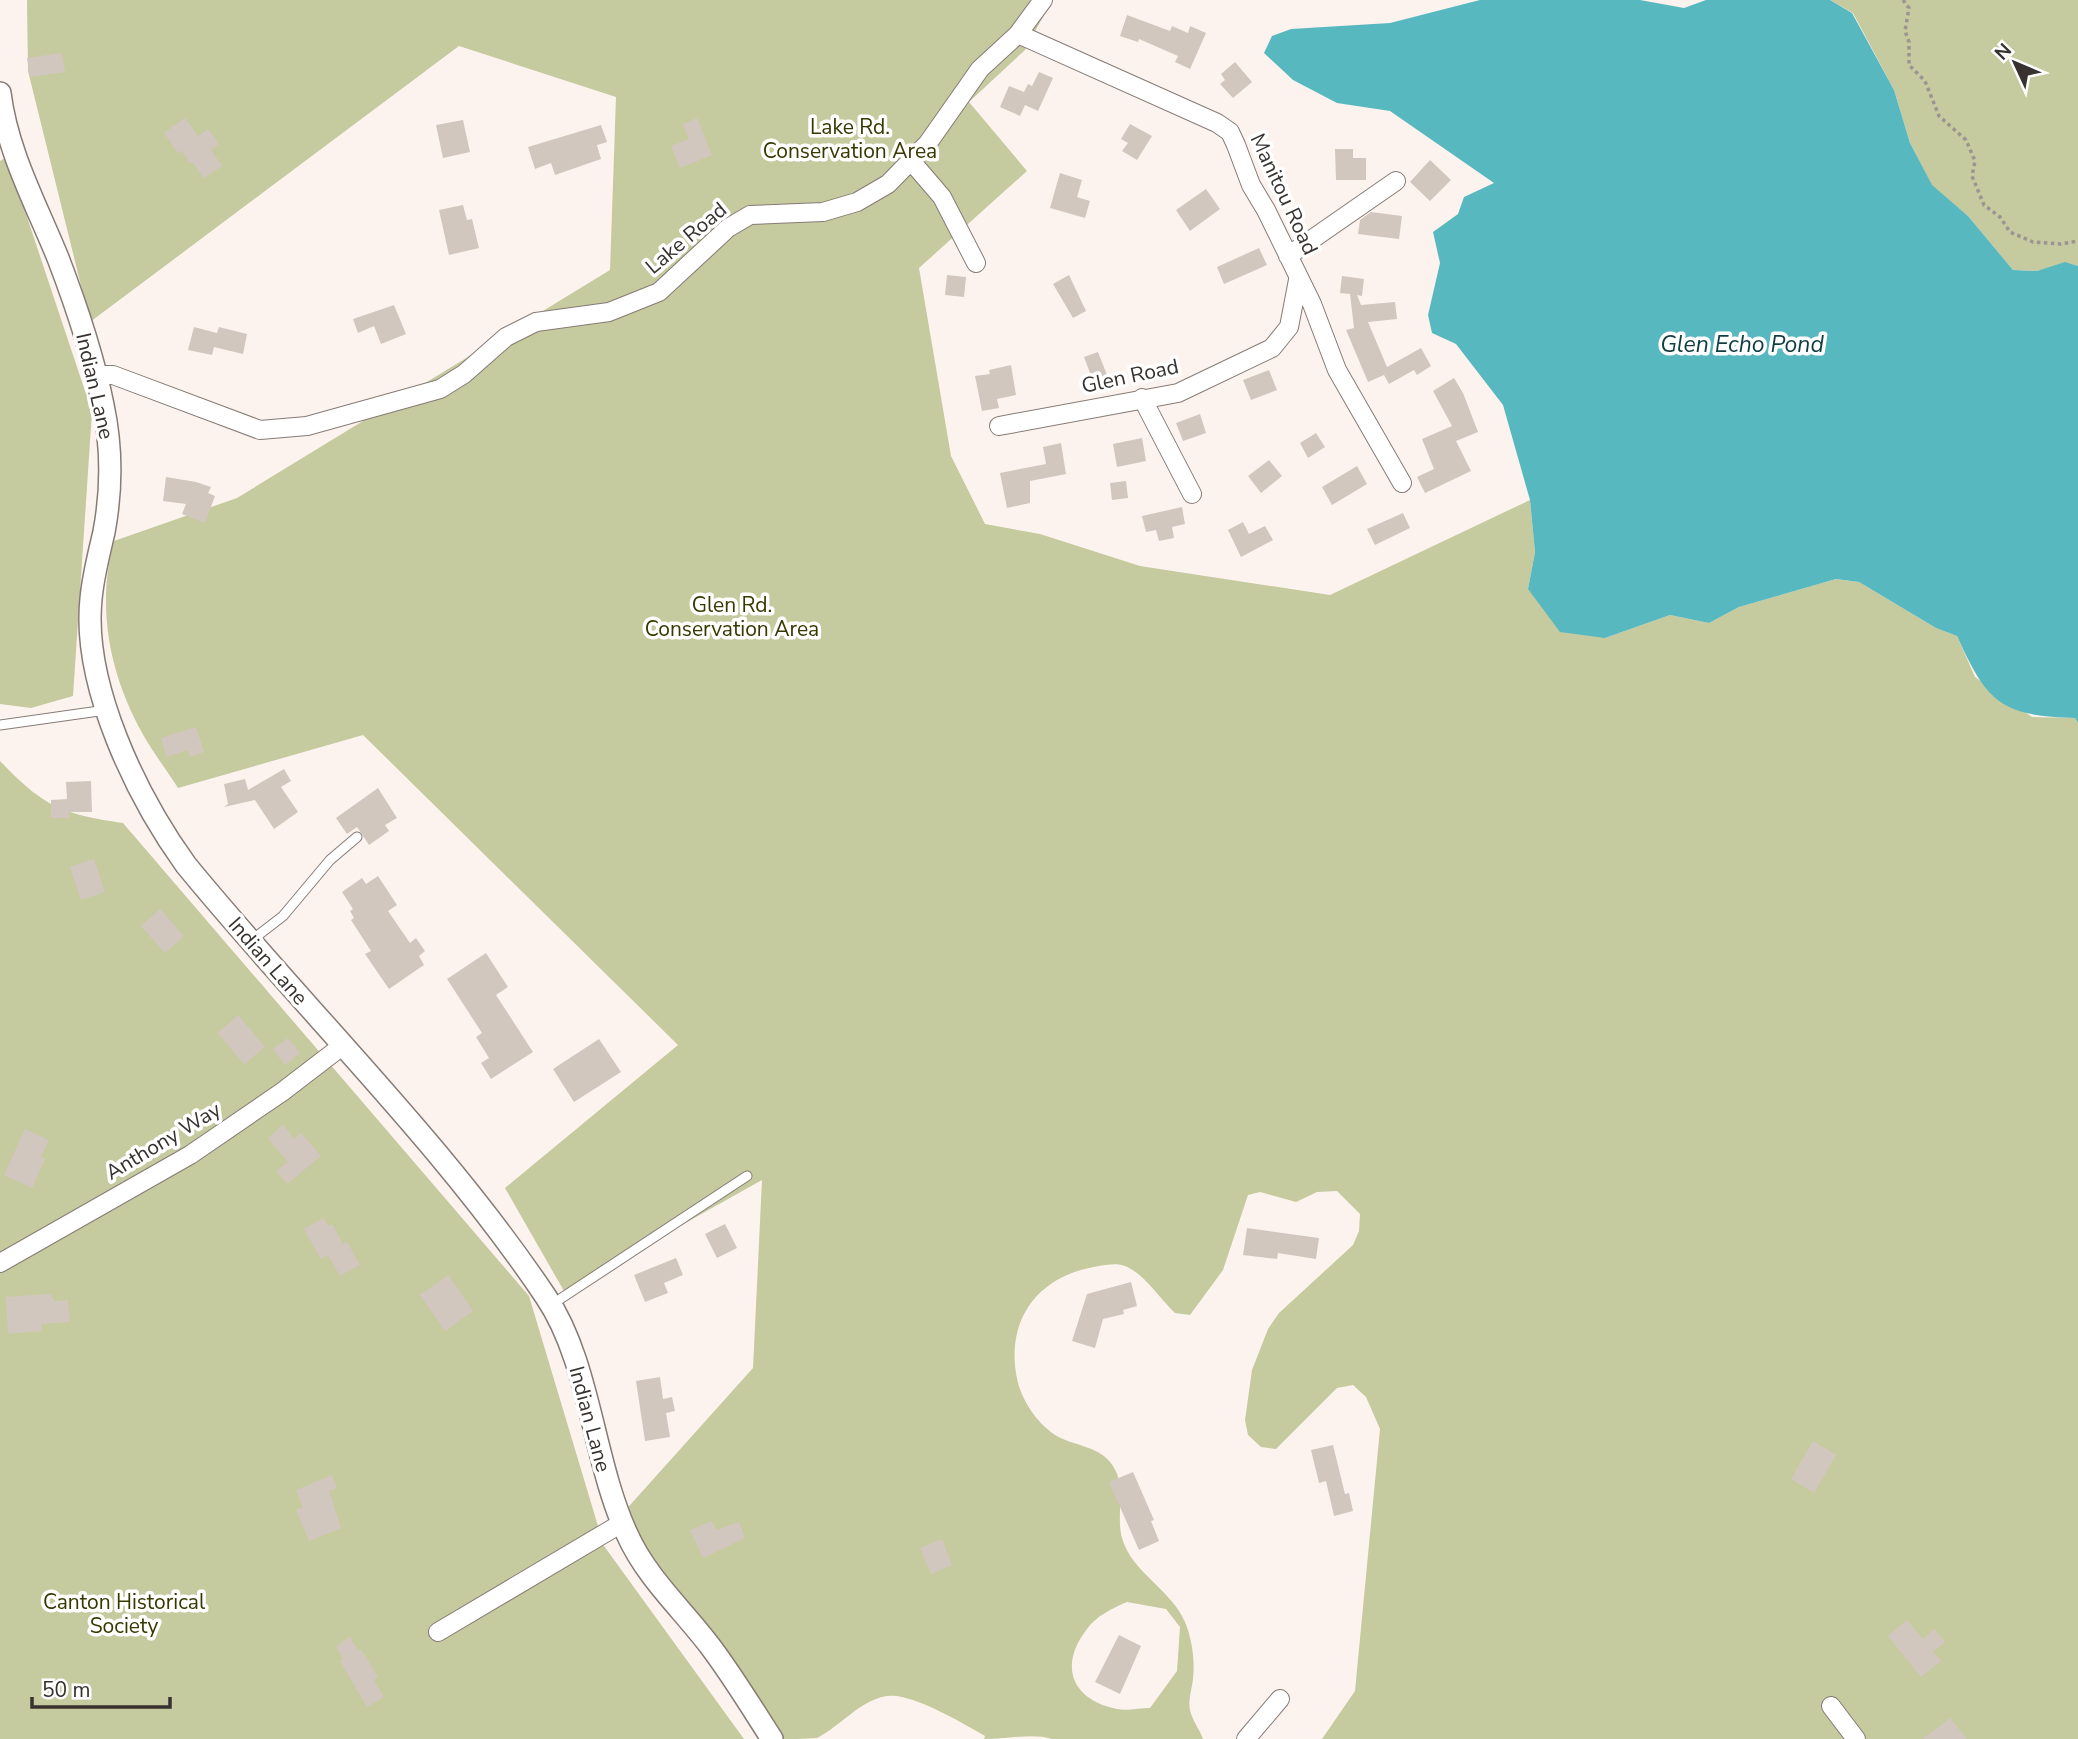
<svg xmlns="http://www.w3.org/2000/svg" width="2078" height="1739" viewBox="0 0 2078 1739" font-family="'Nunito Sans',sans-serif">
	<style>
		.green { fill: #c5ca9f; fill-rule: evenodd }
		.water { fill: #57b8c0 }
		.building { fill: #d2c7bf }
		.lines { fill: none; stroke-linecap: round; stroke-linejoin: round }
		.service-casing { stroke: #867b75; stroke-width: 11 }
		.minor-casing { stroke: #867b75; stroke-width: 20 }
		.tertiary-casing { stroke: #867b75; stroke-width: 24 }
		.path { stroke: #9b9490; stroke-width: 3.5; stroke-dasharray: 3.5 3.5; stroke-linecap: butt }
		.service { stroke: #fff; stroke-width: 9 }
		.minor { stroke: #fff; stroke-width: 18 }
		.tertiary { stroke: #fff; stroke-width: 21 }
		.labels { text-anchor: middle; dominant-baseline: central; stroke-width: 7; stroke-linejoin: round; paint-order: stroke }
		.park-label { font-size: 21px; fill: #373901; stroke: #fff }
		.street-label { font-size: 21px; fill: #37322f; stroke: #fff }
		.water-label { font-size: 23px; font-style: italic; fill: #0f3d41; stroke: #fff }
	</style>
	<rect width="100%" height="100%" fill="#fdf3ee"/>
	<path class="green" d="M27,0H1052L1025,50L969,102L1027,171L919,268L951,456L985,524L1040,534L1140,566L1330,595L1530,500L1535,552L1528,589L1605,638L1670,615L1709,623L1739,607L1836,579L1859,582L1936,628L1957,636L1975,677L2032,717L2075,718L2078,723V1739H1322L1355,1691L1380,1429L1366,1397L1353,1385L1337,1388L1276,1449L1261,1447L1248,1435L1245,1420L1252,1370L1268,1329L1279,1313L1353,1245L1359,1231L1360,1214L1337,1191L1317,1192L1296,1202L1260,1192L1248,1195L1223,1270L1190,1315L1175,1313C1159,1298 1145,1274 1125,1266C1115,1262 1100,1266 1089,1268C1033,1280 1004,1326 1018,1383C1024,1405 1042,1430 1063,1439C1079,1446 1099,1448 1110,1462C1129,1485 1115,1512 1122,1538C1132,1573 1171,1589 1185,1622C1192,1639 1195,1660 1193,1679C1192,1688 1188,1701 1190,1710C1192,1720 1200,1730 1203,1739H1052C1034,1733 1005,1739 984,1739L985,1736C960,1722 931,1704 902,1697C868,1689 844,1725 817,1738C806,1739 786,1739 774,1739L622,1514L753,1368L762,1180L564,1291L505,1188L678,1045L363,735L178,788C168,772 157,758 148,743C111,682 95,610 114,541L237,498L610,270L616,97L459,46L90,322L28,71ZM1127,1602L1166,1609L1180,1627L1177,1671L1150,1708C1140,1708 1127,1711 1117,1709C1072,1700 1058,1666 1087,1629C1096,1616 1113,1608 1127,1602Z
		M1830,0H2078V266L2067,263L2037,271L2013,270L1968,216L1932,186L1910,143L1894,90L1853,13Z
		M7,157L92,412L73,696L31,708L0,704V161Z
		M0,761C44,807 62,814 123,823L529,1296L604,1546L744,1739H0Z"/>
	<path class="water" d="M1480,0H1640L1684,8L1706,0H1830L1852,13L1894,90L1910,143L1932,185L1968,216L2013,270L2037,271L2065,262L2078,266V723L2075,718C2000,716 1987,702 1957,636L1936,628L1859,582L1836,579L1739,607L1709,623L1670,615L1605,638L1560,632L1528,589L1535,552L1530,500L1503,405L1456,344L1432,333L1428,315L1440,263L1433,232L1458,214L1464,197L1494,183L1390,111L1337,103L1293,80L1264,53L1272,36L1291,29L1390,23Z"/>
	<path class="building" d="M1127,15L1170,31L1172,26L1188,33L1190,26L1206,33L1190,69L1175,62L1178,56L1139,39L1138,42L1120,36Z
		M62,53L65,72L30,77L27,58Z
		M1235,62L1252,82L1233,98L1220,84L1225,80L1221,74Z
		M1039,72L1053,78L1038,111L1025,105L1020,116L1000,107L1009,86L1024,92L1028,84L1032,86Z
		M185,118L198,136L208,129L219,144L211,150L222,166L204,178L192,162L190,163L182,151L178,153L164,133Z
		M697,118L712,155L680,168L671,146L689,139L683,124Z
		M463,120L470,152L443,158L436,125Z
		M1130,124L1152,136L1137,160L1122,151L1128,143L1121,139Z
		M601,125L607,142L597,145L601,159L555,175L551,163L535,169L528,147Z
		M1335,149H1353V158H1366V180H1336Z
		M1430,160L1451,180L1430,201L1410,182Z
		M1060,173L1082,180L1077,197L1090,201L1085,218L1050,208Z
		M1206,189L1220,209L1190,231L1176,210Z
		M463,205L467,220L472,219L479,248L449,255L439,210Z
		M1371,212L1402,216L1399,239L1358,234L1360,220Z
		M1259,248L1267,265L1224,284L1217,267Z
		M947,275L966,277L964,297L945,295Z
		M1069,275L1086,311L1073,318L1053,284Z
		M1342,276L1364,279L1362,296L1357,295L1361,305L1395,302L1397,319L1368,322L1387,367L1421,348L1431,366L1417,375L1414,370L1389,384L1384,375L1368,382L1346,330L1354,328L1350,294L1340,293Z
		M394,305L406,334L381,344L374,326L358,333L353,319Z
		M194,327L217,333L219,327L247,334L243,354L214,347L212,355L188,350Z
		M1098,352L1107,375L1093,381L1084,357Z
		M1011,365L1016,395L997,399L999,408L982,411L975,376L990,374L989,370Z
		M1269,370L1277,390L1251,400L1243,380Z
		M1454,378L1463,393L1478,432L1456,441L1471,471L1425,493L1417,477L1434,469L1422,439L1452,426L1433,391Z
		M1200,414L1206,433L1183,441L1176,423Z
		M1316,433L1325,447L1308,458L1300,443Z
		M1142,438L1146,461L1117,467L1113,444Z
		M1061,443L1066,474L1030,481V503L1007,508L1000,473L1046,464L1043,447Z
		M1269,460L1282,476L1261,493L1248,476Z
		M1357,466L1367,484L1332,505L1322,487Z
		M166,477L196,482L211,487L208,493L215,496L205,523L182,514L186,504L163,501Z
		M1126,481L1128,498L1112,500L1110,483Z
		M1182,507L1185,524L1172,527L1174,538L1159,541L1156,530L1146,532L1142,516Z
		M1403,513L1410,528L1375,545L1367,529Z
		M1243,522L1249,534L1265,526L1273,540L1241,557L1228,530Z
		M196,727L204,752L190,757L188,750L167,757L161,738Z
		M284,769L291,781L281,787L298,812L274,829L255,800L224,807L228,804L224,784L245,779L248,790Z
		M91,781L92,812H69L70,818H51V800L67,799L66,782Z
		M378,788L397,818L385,825L389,831L369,845L357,827L347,834L336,818Z
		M94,859L105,892L81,900L70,867Z
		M378,876L397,905L388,911L410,943L416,938L425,951L419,956L424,965L389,989L365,954L371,951L351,920L354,918L350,911L353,909L342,892L362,878L366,884Z
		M160,909L184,936L165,953L141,926Z
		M486,953L508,987L496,995L533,1052L491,1079L481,1063L489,1058L476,1037L482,1033L447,979Z
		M238,1015L265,1047L244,1064L218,1033Z
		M288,1038L300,1053L285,1065L273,1049Z
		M599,1039L621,1072L574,1102L553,1069Z
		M283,1125L294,1139L301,1133L321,1156L287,1184L276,1171L288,1162L268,1138Z
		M25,1129L49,1140L41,1157L45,1159L32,1188L4,1175Z
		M324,1218L328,1226L332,1224L343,1244L347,1242L360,1265L340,1276L328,1255L321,1259L304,1229Z
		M725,1224L737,1248L717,1258L705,1234Z
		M1247,1228L1319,1238L1316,1259L1278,1253L1277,1259L1243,1255Z
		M676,1258L683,1275L664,1283L668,1293L645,1302L634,1275Z
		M448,1275L473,1311L445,1331L420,1295Z
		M1131,1282L1137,1306L1123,1310L1124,1314L1103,1319L1095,1348L1072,1341L1087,1294Z
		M51,1294L54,1301L68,1300L70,1322L41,1324L42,1331L8,1334L6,1297Z
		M660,1377L663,1399L672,1397L675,1411L666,1413L670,1437L645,1441L636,1381Z
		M1813,1441L1836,1455L1814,1493L1791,1479Z
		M1333,1445L1345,1494L1349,1493L1353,1511L1334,1516L1326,1481L1319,1483L1311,1450Z
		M1133,1472L1154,1520L1151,1521L1159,1541L1139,1550L1109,1482Z
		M332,1475L337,1488L329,1491L341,1528L309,1541L296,1510L303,1507L296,1490Z
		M712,1521L716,1530L739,1522L745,1538L703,1558L690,1530Z
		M942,1539L952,1565L931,1574L920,1548Z
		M1907,1620L1923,1639L1934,1629L1945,1642L1933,1652L1941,1661L1921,1677L1888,1636Z
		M1119,1635L1141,1646L1120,1694L1095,1682Z
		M350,1637L358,1651L361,1649L378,1677L374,1680L384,1697L367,1707L340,1661L343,1659L336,1646Z
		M1950,1718L1967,1739H1923Z"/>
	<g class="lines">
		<defs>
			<path id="service" d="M0,725L106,710
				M252,940L283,916L330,860L357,837
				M551,1305L747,1176"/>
			<path id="minor" d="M1018,34L1217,123L1230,132L1236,145L1251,185L1266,210L1312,304L1337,370L1402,483
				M912,162L942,197L976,263
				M1288,256L1396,181
				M95,375H113L260,430L307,426L440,389L464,374L506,337L536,322L609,312L659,292L728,228L750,215L823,212L857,202L888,184L928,143L980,69L1018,34L1043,0
				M1142,398L1192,494
				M999,426L1178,393L1272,348L1289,327L1298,280
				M0,1263L190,1155L282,1092L342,1046
				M438,1632L622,1523
				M1831,1706L1856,1739
				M1246,1739L1280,1699"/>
			<path id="tertiary" d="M0,93C7,151 36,204 58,258C76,305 93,355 103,405C112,447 112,489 104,532C99,554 93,576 91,599C82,685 137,797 186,865C303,1008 443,1143 546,1297C590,1362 593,1461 627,1534C646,1577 682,1609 710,1646C732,1675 752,1708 772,1739"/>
		</defs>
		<use href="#service" class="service-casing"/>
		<use href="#minor" class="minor-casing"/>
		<use href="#tertiary" class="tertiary-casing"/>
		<path class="path" d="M1903,0L1909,8L1905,31L1909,42V65L1925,81L1939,116L1966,140L1975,161L1972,176L1984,205L2000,217L2010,232L2033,242L2061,244L2078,241"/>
		<use href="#service" class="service"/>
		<use href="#minor" class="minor"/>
		<use href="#tertiary" class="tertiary"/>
	</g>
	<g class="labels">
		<g class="park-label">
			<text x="850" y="127">Lake Rd.<tspan x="850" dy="24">Conservation Area</tspan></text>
			<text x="732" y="605">Glen Rd.<tspan x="732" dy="24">Conservation Area</tspan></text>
			<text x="124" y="1602">Canton Historical<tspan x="124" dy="24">Society</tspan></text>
		</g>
		<g class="street-label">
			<text transform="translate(1284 194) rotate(65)">Manitou Road</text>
			<text transform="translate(686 238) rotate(-40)">Lake Road</text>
			<text transform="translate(1130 376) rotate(-12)">Glen Road</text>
			<text transform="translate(95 386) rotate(77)">Indian Lane</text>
			<text transform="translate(268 961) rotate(49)">Indian Lane</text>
			<text transform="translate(163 1141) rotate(-31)">Anthony Way</text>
			<text transform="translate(590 1419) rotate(75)">Indian Lane</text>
		</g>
		<g class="water-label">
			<text x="1742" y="344">Glen Echo Pond</text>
		</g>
	</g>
	<g transform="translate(2015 63) rotate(314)" stroke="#ffffff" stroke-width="5" paint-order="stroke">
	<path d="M0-5L12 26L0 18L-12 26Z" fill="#37322f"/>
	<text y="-10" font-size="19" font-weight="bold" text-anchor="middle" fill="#37322f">N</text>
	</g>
	<path d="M32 1697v10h138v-10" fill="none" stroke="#37322f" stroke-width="3.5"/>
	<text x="42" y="1697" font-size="21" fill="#37322f" stroke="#ffffff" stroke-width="5" paint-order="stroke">50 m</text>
</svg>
